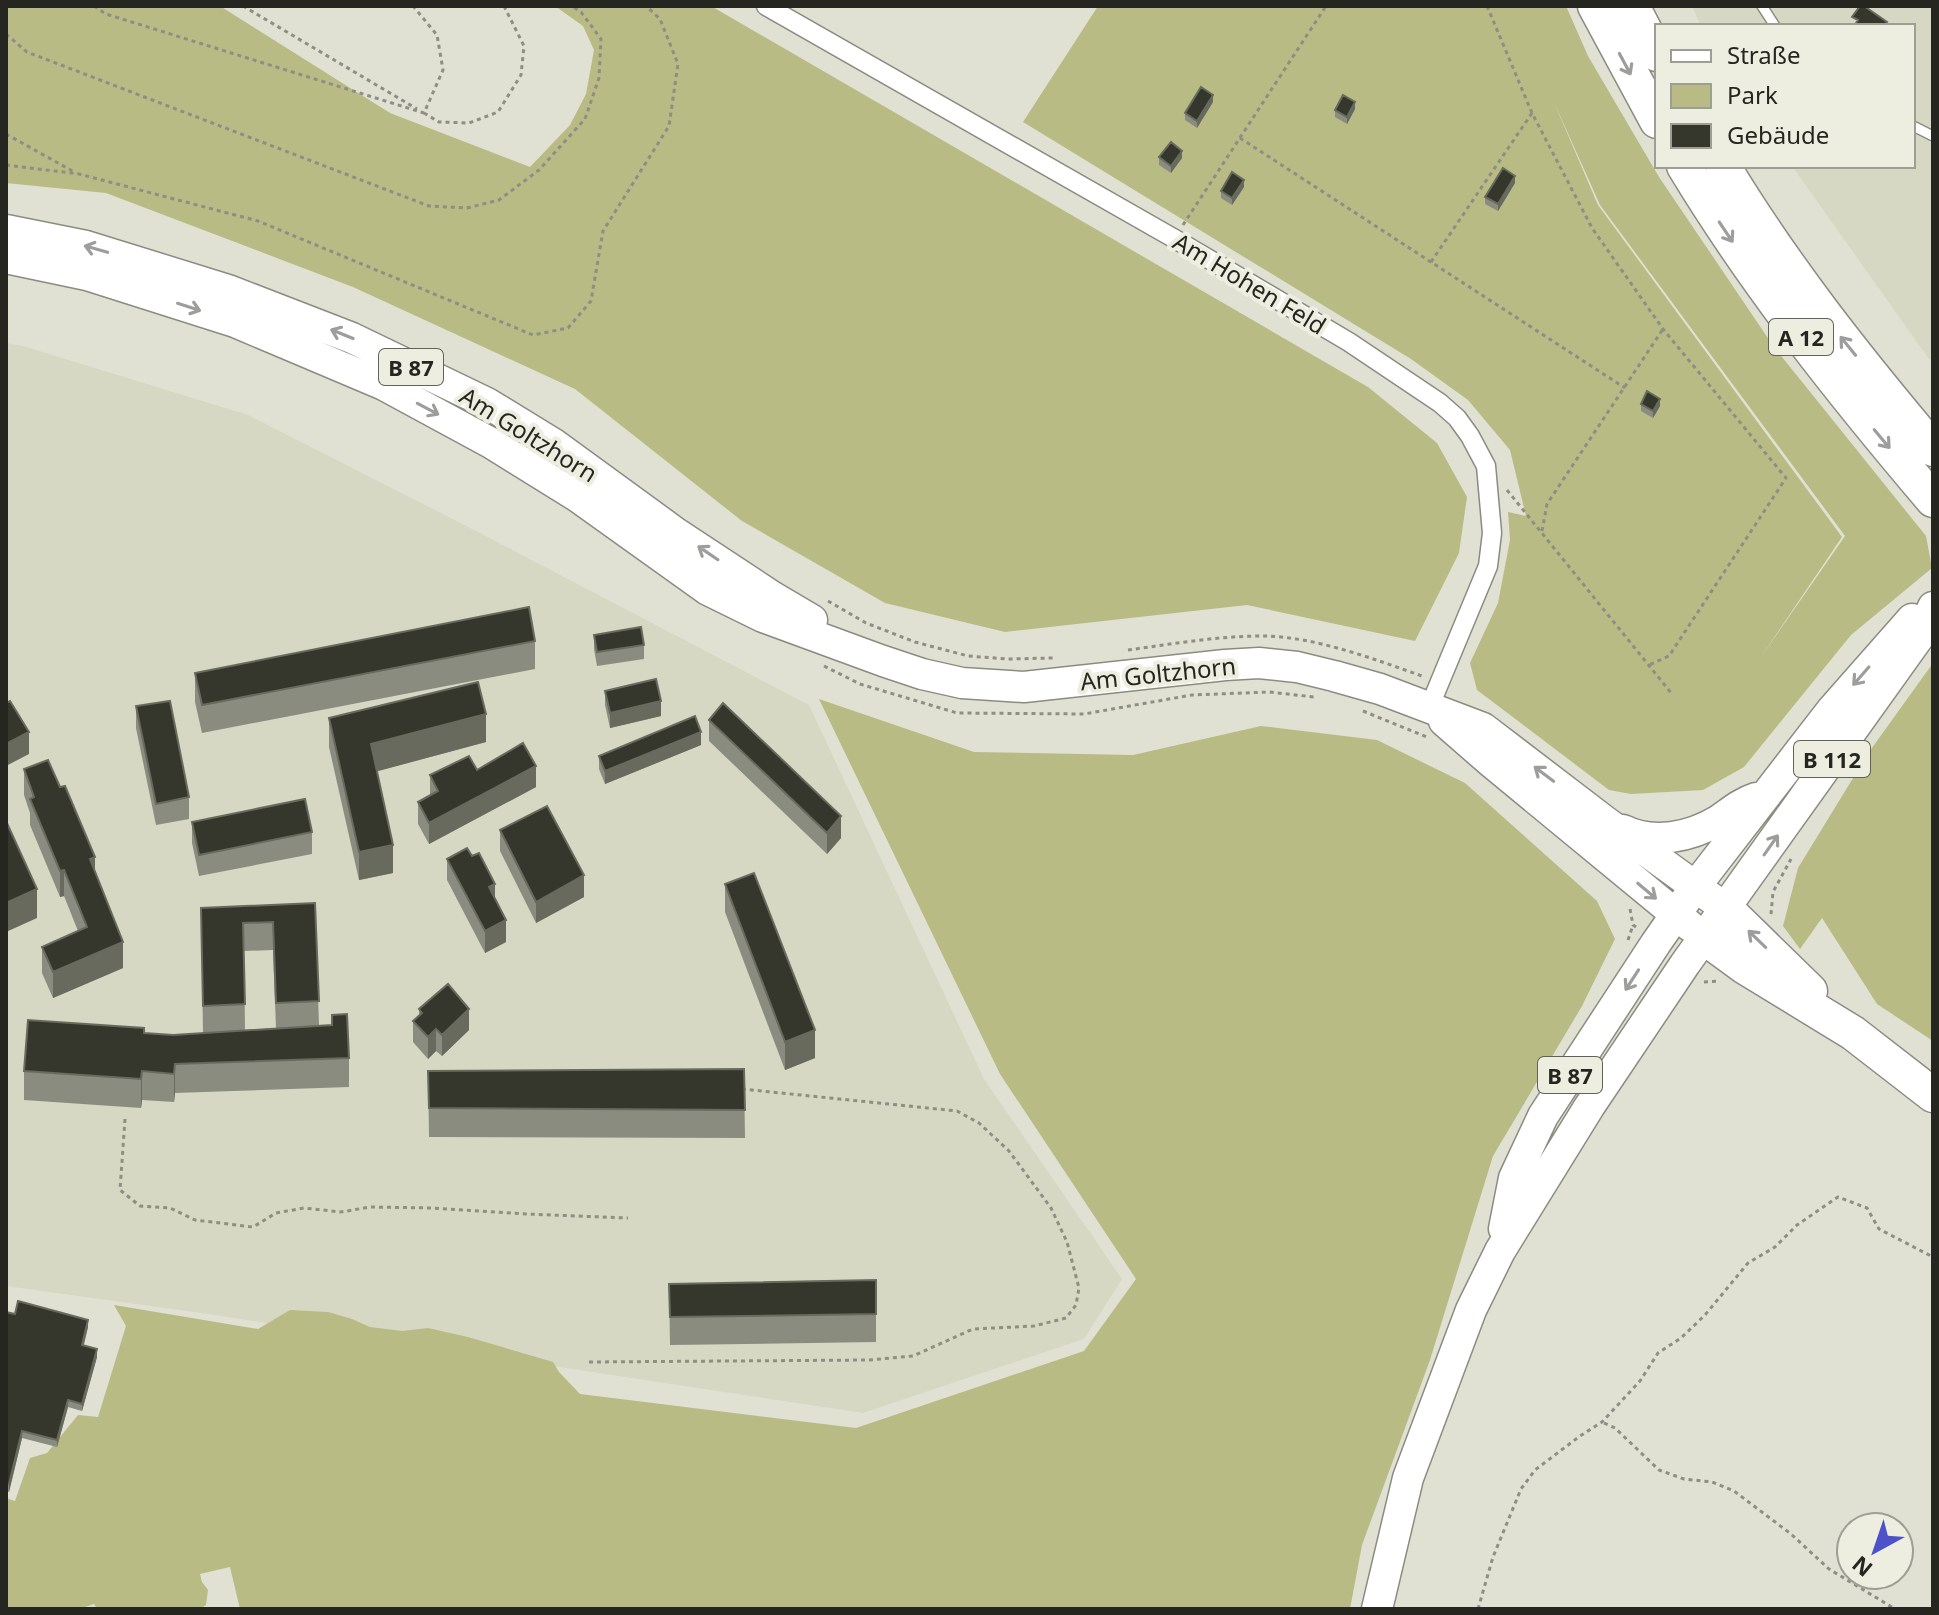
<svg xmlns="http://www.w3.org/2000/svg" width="1939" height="1615" viewBox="0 0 1939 1615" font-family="'Noto Sans',sans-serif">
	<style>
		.built { fill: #d6d8c3 }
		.green { fill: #b9bb84; fill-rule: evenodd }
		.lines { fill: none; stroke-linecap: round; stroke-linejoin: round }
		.service-casing { stroke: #8b8c80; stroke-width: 12 }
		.minor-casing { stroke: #8b8c80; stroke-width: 21 }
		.primary-casing { stroke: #8b8c80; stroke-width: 33 }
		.motorway-casing { stroke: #8b8c80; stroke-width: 37 }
		.path { stroke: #8e8e84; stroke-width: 3; stroke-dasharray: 4 4; stroke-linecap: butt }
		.service { stroke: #fff; stroke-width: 9 }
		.minor { stroke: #fff; stroke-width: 18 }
		.primary { stroke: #fff; stroke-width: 30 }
		.motorway { stroke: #fff; stroke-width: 34 }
		.wall { fill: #8b8c80; fill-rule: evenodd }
		.shaded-wall { fill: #696a5e }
		.building { fill: #36372c; stroke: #696a5e; stroke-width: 2 }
		.oneway { stroke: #9d9d9b }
		.labels { text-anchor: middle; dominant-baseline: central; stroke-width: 8; stroke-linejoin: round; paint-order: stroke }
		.shield { fill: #edeee0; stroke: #62625a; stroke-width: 2 }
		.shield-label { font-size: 22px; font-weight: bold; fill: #262621 }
		.street-label { font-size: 24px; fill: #262621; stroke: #edeee0 }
	</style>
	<rect width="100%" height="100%" fill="#e0e1d3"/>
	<path class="built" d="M1692,6H1933V359H1929L1792,166H1913V26H1701Z
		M6,343L23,346L248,415L480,533L809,705L984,1079L1122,1279L1084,1339L863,1413L201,1313L6,1286Z"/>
	<path class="green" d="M6,6H220L390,113L530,167L570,125L586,94L594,50L583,26L555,6H711L1368,387L1437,443L1467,497L1459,553L1415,641L1247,605L1005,632L885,603L742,521L575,389L353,287L106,193L6,183Z
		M1098,6H1566L1588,56L1659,177L1774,347L1926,536L1932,568L1851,635L1744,767L1703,790L1631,794L1609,790L1477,690L1470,663L1498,603L1510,540L1508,512L1526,516L1510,450L1468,400L1411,359L1023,122ZM1553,100L1600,205L1845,536L1761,657L1842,537L1598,205Z
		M1933,663V1041L1877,1004L1822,918L1800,949L1783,926L1798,868L1869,752Z
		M819,699L974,752L1133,755L1261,726L1377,740L1465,783L1597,901L1615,939L1582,1006L1493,1156L1430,1360L1362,1545L1350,1609H240L230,1567L200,1574L202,1582L208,1590L206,1605L200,1609H97L94,1604L79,1609H6V1498L15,1501L30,1458L47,1453L78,1415L98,1417L126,1326L114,1305L258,1329L290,1310L328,1312L352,1319L370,1327L402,1331L428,1328L468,1337L553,1362L559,1372L580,1394L856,1428L1084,1351L1136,1279L1000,1074Z"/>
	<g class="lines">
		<defs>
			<path id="service" d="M1762,6L1775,26
				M1913,126L1933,136"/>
			<path id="minor" d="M766,6L1175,239L1349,342L1440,403L1457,418L1470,436L1486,466L1492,533L1488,566L1429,708"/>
			<path id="primary" d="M6,230L86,246L228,290L352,338L487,403L554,444L676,533L773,597L812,620
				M6,258L87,275L235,322L384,385L491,443L578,497L708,590L763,617L883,661L922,674L962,683L1024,687L1225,665L1259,663L1297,667L1334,676L1380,689L1483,728L1606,822L1725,908
				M1444,721L1491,762L1690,926
				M1623,830C1653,845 1691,837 1719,820C1732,811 1741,803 1756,798
				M1504,1229L1514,1178L1543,1116L1656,943L1695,887L1831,711L1912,619
				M1377,1609L1408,1478L1471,1310L1500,1251L1589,1107L1685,964L1921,634L1933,607"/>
			<path id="motorway" d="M1595,6L1657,121
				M1632,6L1657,54
				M1684,166C1756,285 1843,394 1933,500
				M1723,166C1784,267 1857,359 1933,449
				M1725,908L1810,991
				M1704,937L1745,967L1853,1033L1933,1095"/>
		</defs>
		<use href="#service" class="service-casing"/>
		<use href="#minor" class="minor-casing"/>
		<use href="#primary" class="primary-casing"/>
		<use href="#motorway" class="motorway-casing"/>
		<path class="path" d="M94,6L106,14L424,113L443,70L437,35L413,6
			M243,6L417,109
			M1487,6L1532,113L1592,228L1663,329L1786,478L1669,656L1649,665
			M6,34L27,52L429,206L467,208L499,200L539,170L585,119L599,78L601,39L581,12L572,6
			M424,113L439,122L469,123L498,112L521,75L524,46L504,6
			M6,134L76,173
			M1240,138L1625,388
			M6,165L79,174L258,221L533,335L568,328L591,301L603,231L669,126L678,64L660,19L646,6
			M1183,225L1326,6
			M1431,262L1532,113
			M1507,490L1672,694
			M1542,531L1547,504L1663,329
			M828,601L866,623L915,642L968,656L1008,659L1053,658
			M1128,650C1172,644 1217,636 1262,636C1313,636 1374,659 1422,676
			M824,666L860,684L957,713L1084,714L1192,695L1269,692L1314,697
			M1363,711L1427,737
			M1630,909L1633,925L1636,927
			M1771,914L1773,892L1791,859
			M1628,940L1633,925
			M1704,982L1720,981
			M125,1119L120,1190L140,1206L170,1208L195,1220L253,1227L276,1213L304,1208L341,1212L370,1207L432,1208L526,1214L628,1218
			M589,1362L869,1360L913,1356L973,1329L1034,1326L1066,1318L1076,1305L1079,1288L1067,1242L1051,1208L1009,1151L979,1123L957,1111L742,1089
			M1604,1423L1615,1428L1659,1470L1684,1479L1712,1482L1734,1491L1791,1534L1829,1569L1895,1609
			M1478,1609L1493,1557L1521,1489L1535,1470L1580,1436L1602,1422L1640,1381L1658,1353L1681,1338L1705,1315L1748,1263L1775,1247L1797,1225L1838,1197L1867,1208L1879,1229L1933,1257"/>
		<use href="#service" class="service"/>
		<use href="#minor" class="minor"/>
		<use href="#primary" class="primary"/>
		<use href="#motorway" class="motorway"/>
	</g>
	<path class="wall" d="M1213,102L1197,128L1185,120V113Z
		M1355,109L1347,124L1335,117V110Z
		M1159,157L1182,158L1171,173L1159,165Z
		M1515,183L1498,211L1485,204V197Z
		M1244,187L1232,205L1221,198V191Z
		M1641,404L1660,406L1653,418L1641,411Z
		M594,635L644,645V659L597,666L594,649Z
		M535,641V669L202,733L195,702V673Z
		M605,691L661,716L610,728L605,705Z
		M136,706L189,797V819L156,825L136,728Z
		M329,718L486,742L377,771L393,873L359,880L329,747Z
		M709,720L841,838L827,854L709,741Z
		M701,745L605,784L599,769V756Z
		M24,769L95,872L123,968L53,998L42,973V947L78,931L64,896L60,897L30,825V813L24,795Z
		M477,770L536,787L429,844L418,824V802L430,796V775Z
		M192,822L312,832V854L199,876L192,843Z
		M500,830L584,897L536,923L500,851Z
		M447,859L495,899L506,942L485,953L447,880Z
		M725,884L815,1058L785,1070L725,912Z
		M315,903L319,1025L349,1058V1087L175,1093L174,1102L142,1100L141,1108L24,1100V1071L144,1033L173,1035L203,1033L201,908ZM273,950L276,1028L245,1030L244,951Z
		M419,1009L469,1030L442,1056L436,1051L428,1059L413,1042V1021L419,1015Z
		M744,1069L745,1138L429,1137L428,1071Z
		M876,1280V1342L670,1345L669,1284Z
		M6,1312L88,1327L83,1346L97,1357L82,1411L68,1407L57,1447L22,1438L9,1492L6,1491Z"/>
	<path class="shaded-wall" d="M1213,95V102L1197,128V121Z
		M1355,102V109L1347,124V117Z
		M1182,151V158L1171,173V166Z
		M1515,176V183L1498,211V204Z
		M1244,180V187L1232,205V198Z
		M1660,399V406L1653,418V411Z
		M661,701V716L610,728V713Z
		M486,714V742L371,773V744Z
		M29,732V754L6,766V744Z
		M701,732V745L605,784V771Z
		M536,766V787L429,844V823Z
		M841,816V838L827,854V833Z
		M393,845V873L359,880V852Z
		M95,857V883L90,859Z
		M64,870V896L60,897V871Z
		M584,875V897L536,923V902Z
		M495,884V905L489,887Z
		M37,889V918L6,932V903Z
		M506,920V942L485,953V931Z
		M123,942V968L53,998V972Z
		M469,1009V1030L442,1056V1035Z
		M436,1029V1051L428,1059V1037Z
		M815,1030V1058L785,1070V1042Z
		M175,1064V1093L174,1102V1074Z
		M142,1071V1100L141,1108V1079Z
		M88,1320V1327L82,1353V1345Z
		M97,1349V1357L82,1411V1404Z
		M68,1400V1407L57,1447V1440Z
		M22,1431V1438L9,1492V1484Z"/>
	<path class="building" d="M1860,6H1864L1887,22L1884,26H1854L1858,20L1852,17Z
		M1201,87L1213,95L1197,121L1185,113Z
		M1343,95L1355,102L1347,117L1335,110Z
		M1171,142L1182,151L1171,166L1159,157Z
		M1503,168L1515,176L1498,204L1485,197Z
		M1232,172L1244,180L1232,198L1221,191Z
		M1647,391L1660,399L1653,411L1641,404Z
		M529,607L535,641L202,705L195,673Z
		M641,627L644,645L597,652L594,635Z
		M656,679L661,701L610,713L605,691Z
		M478,682L486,714L371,744L393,845L359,852L329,718Z
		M10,701L29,732L6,744V703Z
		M170,701L189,797L156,804L136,706Z
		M723,703L841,816L827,833L709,720Z
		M695,716L701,732L605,771L599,756Z
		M523,743L536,766L429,823L418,802L438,791L430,775L469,756L477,770Z
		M48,760L60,787L65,786L95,857L90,859L123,942L53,972L42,947L87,927L64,870L60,871L30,799L34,797L24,769Z
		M305,799L312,832L199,855L192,822Z
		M547,806L584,875L536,902L500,830Z
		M6,821L37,889L6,903Z
		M467,848L472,856L479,853L495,884L489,887L506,920L485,931L447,859Z
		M754,873L815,1030L785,1042L725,884Z
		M315,903L319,1001L276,1003L273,922L243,923L245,1004L203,1006L201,908Z
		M448,984L469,1009L442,1035L436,1029L428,1037L413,1021L422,1013L419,1009Z
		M347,1014L349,1058L175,1064L174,1074L142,1071L141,1079L24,1071L28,1020L144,1028V1033L173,1035L332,1025V1015Z
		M744,1069L745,1110L429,1108L428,1071Z
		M876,1280V1314L670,1317L669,1284Z
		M18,1301L88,1320L82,1345L97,1349L82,1404L68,1400L57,1440L22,1431L9,1484H6V1312L15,1314Z"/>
	<defs><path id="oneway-shaft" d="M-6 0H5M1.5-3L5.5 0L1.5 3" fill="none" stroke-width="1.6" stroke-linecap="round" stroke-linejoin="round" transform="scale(2)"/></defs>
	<g class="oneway">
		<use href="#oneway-shaft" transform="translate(1625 64) rotate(62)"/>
		<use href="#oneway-shaft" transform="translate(1726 232) rotate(56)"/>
		<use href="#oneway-shaft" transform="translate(96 249) rotate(-164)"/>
		<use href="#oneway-shaft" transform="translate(189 307) rotate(18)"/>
		<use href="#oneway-shaft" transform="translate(342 334) rotate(-158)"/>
		<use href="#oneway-shaft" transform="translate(1848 346) rotate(-129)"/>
		<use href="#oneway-shaft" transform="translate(428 409) rotate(28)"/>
		<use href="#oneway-shaft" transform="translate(1882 439) rotate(50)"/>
		<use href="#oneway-shaft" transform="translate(708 553) rotate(-146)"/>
		<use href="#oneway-shaft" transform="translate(1861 676) rotate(131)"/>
		<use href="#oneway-shaft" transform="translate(1544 774) rotate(-143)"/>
		<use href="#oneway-shaft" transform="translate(1771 845) rotate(-55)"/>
		<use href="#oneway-shaft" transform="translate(1647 891) rotate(40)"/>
		<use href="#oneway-shaft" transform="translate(1757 939) rotate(-136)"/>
		<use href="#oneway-shaft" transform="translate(1632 980) rotate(123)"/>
	</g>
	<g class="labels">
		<g class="shield">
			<rect x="1769" y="319" width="64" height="36" rx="6"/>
			<rect x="379" y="349" width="64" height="36" rx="6"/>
			<rect x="1794" y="741" width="76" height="36" rx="6"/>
			<rect x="1538" y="1057" width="64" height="36" rx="6"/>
		</g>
		<g class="shield-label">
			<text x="1801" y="337">A 12</text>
			<text x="411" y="367">B 87</text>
			<text x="1832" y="759">B 112</text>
			<text x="1570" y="1075">B 87</text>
		</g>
		<g class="street-label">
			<text transform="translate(1250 283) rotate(31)">Am Hohen Feld</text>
			<text transform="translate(529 434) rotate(32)">Am Goltzhorn</text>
			<text transform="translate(1158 673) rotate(-6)">Am Goltzhorn</text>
		</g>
	</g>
	<rect width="1939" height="1615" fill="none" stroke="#262621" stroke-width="16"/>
	<rect x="1655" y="24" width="260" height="144" fill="#edeee0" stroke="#9d9e94" stroke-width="2"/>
	<rect x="1671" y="50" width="40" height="12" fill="#ffffff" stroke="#9d9e94" stroke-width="2"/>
	<text x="1727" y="64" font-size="24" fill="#262621">Straße</text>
	<rect x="1671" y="84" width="40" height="24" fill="#b9bb84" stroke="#9d9e94" stroke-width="2"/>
	<text x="1727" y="104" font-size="24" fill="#262621">Park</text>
	<rect x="1671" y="124" width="40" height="24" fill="#36372c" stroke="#9d9e94" stroke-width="2"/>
	<text x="1727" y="144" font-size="24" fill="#262621">Gebäude</text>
	<g transform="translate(1875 1551) rotate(220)"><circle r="38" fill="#edeee0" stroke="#9d9e94" stroke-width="2"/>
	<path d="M0-6L14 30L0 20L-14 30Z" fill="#4d52c8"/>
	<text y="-12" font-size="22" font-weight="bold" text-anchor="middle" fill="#262621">N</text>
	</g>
</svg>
